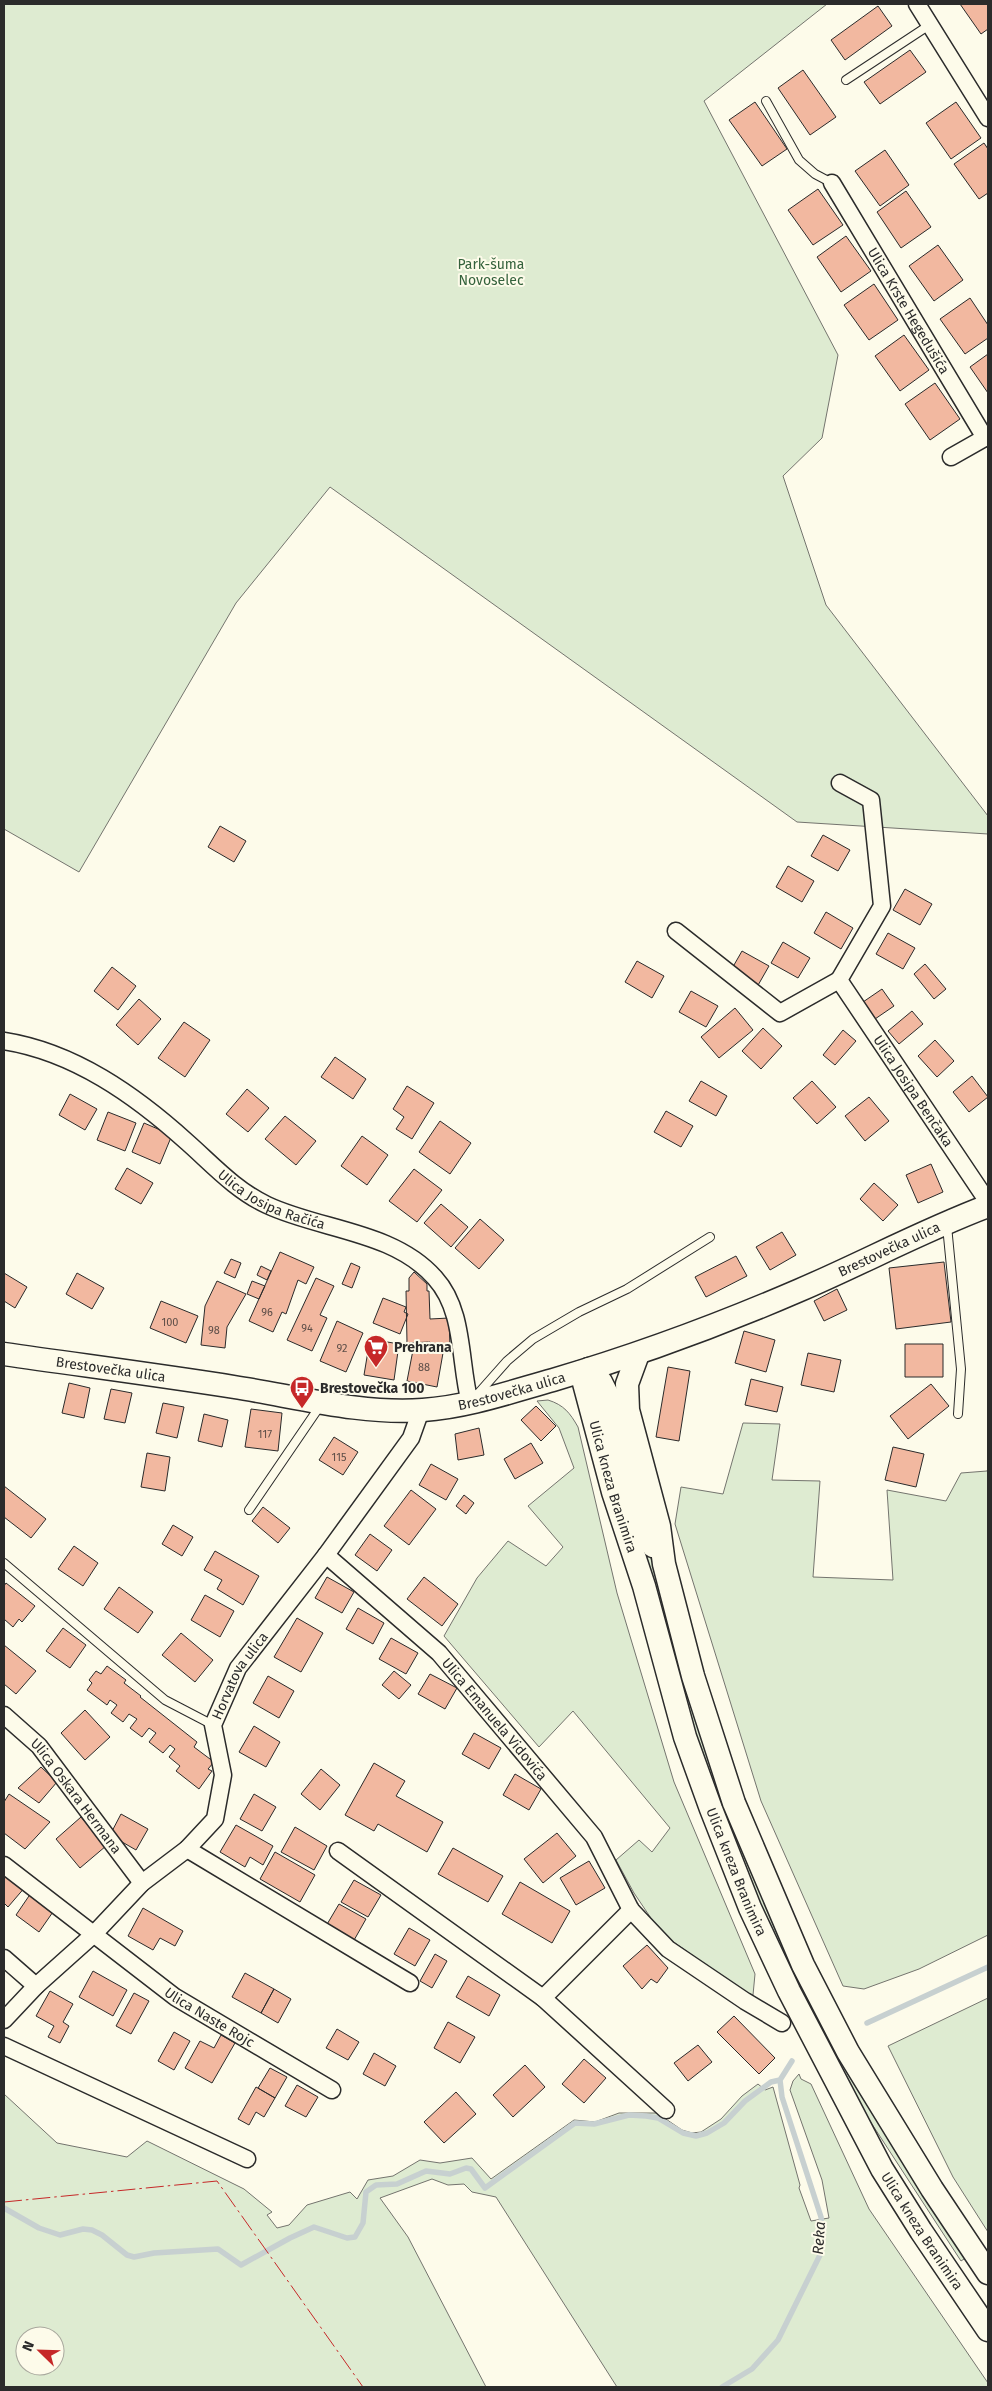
<svg xmlns="http://www.w3.org/2000/svg" width="992" height="2391" viewBox="0 0 992 2391" font-family="'Fira Sans',sans-serif">
	<style>
		.green { fill: #deebd1; stroke: #74746e; fill-rule: evenodd }
		.lines { fill: none; stroke-linecap: round; stroke-linejoin: round }
		.stream { stroke: #c7d0d0; stroke-width: 5.5 }
		.building { fill: #f2b8a0; stroke: #2b2b2b }
		.lane-casing { stroke: #2b2b2b; stroke-width: 10 }
		.street-casing { stroke: #2b2b2b; stroke-width: 19 }
		.secondary-casing { stroke: #2b2b2b; stroke-width: 25 }
		.lane { stroke: #fdfbea; stroke-width: 8 }
		.street { stroke: #fdfbea; stroke-width: 16 }
		.secondary { stroke: #fdfbea; stroke-width: 22 }
		.power { stroke: #c62828; stroke-width: 1; stroke-dasharray: 18 4 2.5 4; stroke-linecap: butt }
		.labels { text-anchor: middle; dominant-baseline: central; stroke-width: 4; stroke-linejoin: round; paint-order: stroke }
		.number-label { font-size: 11px; fill: #5d4e48 }
		.park-label { font-size: 14px; fill: #34623c; stroke: #fdfbea }
		.street-label { font-size: 14px; fill: #2b2b2b; stroke: #fdfbea }
		.poi-label { font-size: 14px; font-weight: bold; fill: #2b2b2b; stroke: #fdfbea; text-anchor: start }
		.water-label { font-size: 15px; font-style: italic; fill: #2b2b2b; stroke: #fdfbea }
	</style>
	<rect width="100%" height="100%" fill="#fdfbea"/>
	<path class="green" d="M4,4H827L704,101L838,355L822,438L783,476L826,605L988,816V834L797,822L330,487L236,603L79,872L4,829Z
		M548,1400C564,1405 570,1413 578,1427L617,1593L674,1782L755,1974L753,1995L743,1991L661,1933L634,1893L616,1860L639,1840L652,1852L670,1828L573,1711L539,1747L444,1636L477,1578L508,1541L546,1566L563,1547L528,1506L574,1468L559,1428L537,1401Z
		M611,1423L638,1523L820,2020L861,2095L967,2257L961,2261L868,2118L801,1995L736,1849L695,1737Z
		M743,1423L780,1424L772,1480L820,1481L813,1577L893,1580L887,1490L946,1501L961,1473L987,1471L988,1469V1935L919,1969L864,1989L843,1986L761,1801L675,1524L681,1487L723,1494Z
		M988,1998V2232L953,2177L888,2046Z
		M799,2074L801,2079L811,2084L869,2209L988,2383V2387H617L496,2197L472,2192L464,2184L448,2185L432,2179L380,2198L408,2237L486,2387H4V2094L57,2143L127,2157L147,2141L244,2189L272,2212L267,2215L277,2228L289,2225L307,2205L350,2192L357,2199L368,2180L393,2176L420,2160L440,2163L472,2158L491,2179L574,2120L595,2122L619,2113H657L682,2130L692,2133L701,2132L721,2119L742,2096L758,2084L765,2090L773,2087L800,2185L799,2188L811,2221L829,2218L822,2180L790,2090L793,2081ZM25,2336H55V2366H25Z"/>
	<g class="lines">
		<path class="stream" d="M867,2023L988,1967
			M4,2208L39,2228L60,2235L83,2229L92,2230L102,2235L127,2255L134,2257L154,2253L218,2249L241,2265L290,2238L314,2227L347,2238L355,2237L363,2223L366,2192L376,2185L397,2184L426,2171L450,2174L466,2168L471,2169L485,2188L575,2123L594,2124L629,2115L646,2116L658,2118L683,2133L696,2136L707,2133L724,2123L745,2101L771,2082L780,2080
			M722,2387L752,2369L778,2340L820,2255L823,2236L821,2217L782,2097L780,2080L792,2061"/>
	</g>
	<path class="building" d="M960,4H988V29L981,34Z
		M878,6L892,26L845,60L831,40Z
		M910,50L926,72L880,104L864,82Z
		M803,70L836,117L810,135L778,88Z
		M755,102L787,149L762,166L729,120Z
		M956,102L981,138L951,159L926,123Z
		M984,143L988,149V193L979,199L954,164Z
		M885,150L909,185L880,206L855,171Z
		M818,189L843,225L813,245L788,210Z
		M906,191L931,227L901,248L877,212Z
		M846,236L871,271L841,292L817,257Z
		M938,245L963,280L934,301L909,266Z
		M874,284L898,320L869,340L844,305Z
		M970,298L988,325V338L965,354L940,319Z
		M904,335L929,370L900,391L875,356Z
		M988,354V393L970,367Z
		M935,383L960,419L930,440L905,404Z
		M220,826L246,841L234,862L208,847Z
		M823,835L850,850L838,871L811,856Z
		M788,866L814,881L802,902L776,887Z
		M905,889L932,904L920,925L893,910Z
		M826,912L853,928L841,949L814,933Z
		M888,933L915,948L903,969L876,954Z
		M783,942L810,958L798,978L771,963Z
		M742,951L769,966L757,987L730,972Z
		M637,961L664,976L652,998L625,982Z
		M925,964L946,989L934,999L914,974Z
		M112,967L136,986L118,1010L94,991Z
		M882,989L894,1006L875,1019L863,1002Z
		M691,991L718,1006L706,1027L679,1012Z
		M139,999L161,1019L138,1045L116,1025Z
		M735,1008L753,1030L719,1058L701,1037Z
		M912,1011L923,1024L899,1044L888,1031Z
		M184,1022L210,1040L185,1077L158,1058Z
		M763,1028L782,1046L761,1069L742,1051Z
		M843,1030L856,1041L835,1065L823,1055Z
		M935,1040L954,1061L937,1077L918,1056Z
		M335,1057L366,1079L353,1099L321,1077Z
		M972,1076L988,1097L969,1112L953,1092Z
		M701,1081L727,1096L716,1116L689,1101Z
		M812,1081L836,1107L817,1124L793,1098Z
		M407,1086L434,1103L412,1139L396,1129L404,1117L393,1109Z
		M247,1089L269,1108L248,1132L226,1114Z
		M70,1094L97,1109L85,1130L59,1115Z
		M869,1097L889,1121L865,1141L845,1116Z
		M666,1111L693,1126L681,1147L654,1132Z
		M108,1112L136,1123L125,1151L97,1140Z
		M285,1116L316,1141L296,1165L265,1139Z
		M440,1121L471,1143L450,1174L419,1152Z
		M144,1123L172,1135L160,1164L132,1152Z
		M362,1136L388,1155L367,1185L341,1166Z
		M931,1164L943,1192L918,1203L906,1175Z
		M127,1168L153,1183L141,1204L115,1189Z
		M414,1169L442,1190L417,1222L389,1201Z
		M874,1183L898,1205L883,1221L860,1199Z
		M441,1204L468,1227L451,1247L424,1223Z
		M480,1219L504,1240L479,1269L455,1248Z
		M782,1232L796,1255L770,1270L756,1247Z
		M280,1252L314,1267L306,1284L298,1280L286,1314L282,1312L273,1332L249,1321Z
		M736,1256L747,1276L706,1297L695,1277Z
		M231,1259L241,1263L235,1278L224,1273Z
		M944,1262L951,1322L896,1329L889,1268Z
		M351,1263L360,1267L352,1288L342,1284Z
		M261,1266L271,1271L267,1280L257,1275Z
		M414,1272L427,1284V1291H429L430,1319L449,1318L450,1347H430V1342L407,1343L406,1291H409V1278Z
		M4,1273L27,1287L15,1308L4,1301Z
		M77,1273L104,1288L92,1309L66,1294Z
		M316,1278L334,1286L320,1315L327,1318L312,1351L287,1340Z
		M217,1281L246,1294L227,1327L225,1348L201,1345L205,1306Z
		M252,1281L265,1286L259,1299L247,1294Z
		M837,1289L847,1310L824,1321L814,1301Z
		M383,1298L406,1307L404,1312L408,1314L400,1334L373,1323Z
		M161,1301L198,1316L186,1343L150,1328Z
		M337,1321L363,1333L346,1372L320,1361Z
		M744,1331L775,1340L766,1372L735,1363Z
		M370,1339L399,1344L394,1380L364,1375Z
		M905,1344H943V1377H905Z
		M413,1350L443,1353L437,1387L407,1381Z
		M808,1353L841,1360L834,1392L801,1385Z
		M668,1367L690,1371L679,1441L656,1437Z
		M751,1379L783,1387L777,1412L745,1405Z
		M69,1383L90,1388L84,1418L62,1413Z
		M931,1384L949,1406L908,1439L890,1416Z
		M111,1389L132,1393L125,1423L104,1419Z
		M163,1403L184,1407L177,1438L156,1433Z
		M536,1406L556,1426L541,1441L521,1420Z
		M251,1409L282,1413L278,1451L245,1447Z
		M204,1414L228,1420L222,1447L198,1441Z
		M479,1428L484,1455L458,1460L455,1434Z
		M334,1437L358,1452L343,1475L319,1460Z
		M531,1443L543,1463L515,1479L504,1459Z
		M893,1447L924,1454L916,1487L885,1480Z
		M147,1453L170,1457L165,1491L141,1487Z
		M431,1464L458,1479L446,1500L419,1485Z
		M4,1486L46,1519L31,1538L4,1517Z
		M411,1490L436,1509L409,1545L384,1526Z
		M464,1495L474,1503L466,1514L456,1506Z
		M263,1507L290,1528L278,1543L252,1521Z
		M173,1525L193,1537L182,1556L162,1544Z
		M370,1534L392,1550L377,1571L355,1555Z
		M74,1546L98,1563L83,1586L58,1569Z
		M215,1551L259,1576L243,1605L217,1589L222,1580L204,1570Z
		M327,1577L354,1592L342,1613L315,1598Z
		M424,1577L458,1604L442,1626L407,1599Z
		M6,1583L35,1606L22,1622L19,1619L13,1627L4,1619V1586Z
		M119,1587L153,1612L138,1633L104,1609Z
		M205,1595L234,1611L220,1637L191,1620Z
		M358,1608L384,1623L373,1644L346,1629Z
		M297,1618L323,1633L301,1672L274,1657Z
		M63,1628L86,1645L70,1668L46,1651Z
		M181,1633L213,1660L195,1682L162,1655Z
		M391,1638L418,1653L406,1674L379,1659Z
		M4,1645L36,1671L16,1694L4,1684Z
		M107,1666L126,1680L124,1683L141,1696L140,1697L197,1742L194,1747L214,1762L208,1769L212,1771L199,1789L176,1771L180,1766L169,1757L175,1749L170,1745L163,1753L149,1742L156,1733L149,1728L142,1737L130,1728L137,1719L129,1714L123,1722L111,1713L117,1705L110,1700L107,1705L87,1690L92,1683L89,1680L96,1671L101,1674Z
		M394,1671L411,1685L399,1699L382,1685Z
		M430,1674L457,1688L445,1709L418,1694Z
		M268,1676L294,1691L279,1718L253,1703Z
		M85,1710L110,1737L85,1760L61,1733Z
		M254,1726L280,1742L266,1767L239,1752Z
		M474,1733L501,1748L489,1769L462,1754Z
		M374,1763L405,1781L396,1796L443,1822L427,1852L378,1824L374,1831L345,1815Z
		M41,1767L57,1782L39,1803L18,1788Z
		M321,1769L340,1785L320,1810L301,1794Z
		M515,1774L541,1789L529,1810L503,1795Z
		M9,1794L50,1822L25,1849L4,1833V1802Z
		M254,1794L276,1807L262,1831L240,1819Z
		M121,1814L148,1829L136,1850L110,1835Z
		M81,1817L106,1846L80,1868L56,1839Z
		M236,1825L273,1846L263,1865L250,1857L245,1867L220,1852Z
		M295,1827L327,1846L314,1870L281,1852Z
		M557,1833L576,1856L543,1883L524,1859Z
		M453,1848L503,1876L488,1902L438,1874Z
		M275,1852L315,1875L300,1902L260,1879Z
		M589,1861L605,1888L576,1905L560,1878Z
		M4,1868L26,1886L8,1907L4,1903Z
		M354,1880L381,1895L368,1917L341,1902Z
		M520,1882L570,1911L552,1943L502,1914Z
		M31,1893L55,1909L39,1932L16,1915Z
		M339,1904L366,1919L353,1942L326,1926Z
		M143,1908L183,1931L175,1946L160,1938L153,1950L128,1936Z
		M409,1928L430,1940L415,1966L394,1954Z
		M647,1945L668,1968L657,1983L651,1979L642,1989L623,1966Z
		M435,1954L447,1961L432,1988L420,1981Z
		M93,1971L127,1990L113,2016L79,1997Z
		M245,1973L274,1989L261,2013L232,1997Z
		M468,1976L500,1995L489,2016L456,1997Z
		M274,1989L291,1999L278,2023L261,2013Z
		M50,1991L73,2004L63,2022L69,2026L60,2043L48,2037L54,2026L36,2016Z
		M134,1993L149,2001L131,2034L116,2026Z
		M734,2016L775,2058L759,2074L717,2032Z
		M448,2022L475,2037L460,2063L434,2048Z
		M337,2029L359,2042L348,2060L326,2048Z
		M174,2032L190,2041L174,2070L158,2061Z
		M221,2035L235,2043L212,2083L185,2068L200,2041L214,2048Z
		M698,2045L712,2062L688,2081L674,2063Z
		M374,2053L396,2066L385,2086L363,2074Z
		M584,2059L606,2078L584,2103L562,2084Z
		M525,2065L545,2087L513,2117L493,2095Z
		M270,2068L287,2077L275,2098L258,2088Z
		M297,2085L318,2097L306,2117L285,2106Z
		M256,2087L275,2098L264,2117L256,2112L249,2125L238,2119Z
		M456,2092L476,2114L444,2143L424,2122Z"/>
	<g class="lines">
		<defs>
			<path id="lane" d="M846,80L931,24
				M766,101L799,160L815,174L832,183
				M947,1226L961,1369L958,1414
				M476,1396L507,1361L533,1339L579,1312L627,1289L710,1237
				M249,1510L320,1406
				M4,1563L165,1700L213,1725"/>
			<g id="street">
				<path d="M917,4L988,118"/>
				<path id="s1" d="M832,183L985,438"/>
				<path d="M951,457L988,436"/>
				<path id="s2" d="M840,783L871,800L882,906L839,980L988,1202"/>
				<path d="M676,931L780,1013L839,980"/>
				<path id="s3" d="M4,1041C74,1052 135,1095 187,1142C212,1164 235,1190 267,1205C320,1230 394,1231 435,1278C465,1311 459,1362 470,1403"/>
				<path id="s4" d="M326,1555L439,1653L594,1837L631,1910L668,1949L745,2001L782,2023"/>
				<path id="s5" d="M4,1715L39,1746L142,1883"/>
				<path d="M187,1849L410,1983"/>
				<path d="M338,1851L543,1998L666,2110"/>
				<path id="s6" d="M4,1865L175,1997L332,2090"/>
				<path d="M4,1958L36,1986"/>
				<path d="M543,1998L631,1910"/>
				<path id="s7" d="M4,2020L36,1986L93,1935L142,1883L187,1849L215,1819L223,1775L213,1725L238,1668L326,1555L411,1438L421,1410"/>
				<path d="M4,2046L247,2159"/>
			</g>
			<g id="secondary">
				<path id="s8" d="M4,1354C80,1365 157,1375 234,1387C293,1396 363,1415 423,1410C467,1407 510,1392 553,1380C638,1355 719,1325 800,1290C863,1263 924,1230 988,1206"/>
				<path d="M638,1354L627,1384L628,1410L659,1526L664,1564L693,1676L734,1803L803,1965L848,2052L932,2189L988,2273"/>
				<path d="M589,1369L601,1382L608,1396L638,1510L653,1546"/>
				<path id="s9" d="M581,1372L613,1492L644,1586L685,1737L711,1809L750,1908L789,1991L882,2169L921,2231L988,2330"/>
			</g>
		</defs>
		<use href="#lane" class="lane-casing"/>
		<use href="#street" class="street-casing"/>
		<use href="#secondary" class="secondary-casing"/>
		<use href="#lane" class="lane"/>
		<use href="#street" class="street"/>
		<use href="#secondary" class="secondary"/>
		<path class="power" d="M4,2202L217,2181L363,2387"/>
	</g>
	<defs>
		<symbol id="supermarket-pin" viewBox="-11 -11 22 30"><path d="M0 17L-7.5 6A9.5 9.5 0 1 1 7.5 6Z" fill="#c62828" stroke="#fdfbea"/><path d="M-6-5.5h2.5l.6 2H6L4.5 2H-2.5L-4.4-4H-6ZM-1.5 3.2a1.3 1.3 0 1 0 .1 0ZM3 3.2a1.3 1.3 0 1 0 .1 0Z" fill="#fff"/></symbol>
		<symbol id="bus-pin" viewBox="-11 -11 22 30"><path d="M0 17L-7.5 6A9.5 9.5 0 1 1 7.5 6Z" fill="#c62828" stroke="#fdfbea"/><path d="M-5-6H5V4H4V6H2V4H-2V6H-4V4H-5ZM-3.5-4V0h7V-4ZM-3.5 1.2v1.5H-2V1.2ZM2 1.2v1.5H3.5V1.2Z" fill="#fff"/></symbol>
	</defs>
	<g fill-rule="evenodd">
		<use href="#supermarket-pin" x="362" y="1333" width="28" height="38"/>
		<use href="#bus-pin" x="288" y="1374" width="28" height="38"/>
	</g>
	<g class="labels">
		<g class="number-label">
			<text x="267" y="1312">96</text>
			<text x="170" y="1322">100</text>
			<text x="307" y="1328">94</text>
			<text x="214" y="1330">98</text>
			<text x="342" y="1348">92</text>
			<text x="424" y="1367">88</text>
			<text x="265" y="1434">117</text>
			<text x="339" y="1457">115</text>
		</g>
		<g class="park-label">
			<text x="491" y="264">Park-šuma<tspan x="491" dy="16">Novoselec</tspan></text>
		</g>
		<g class="street-label">
			<text stroke="none"><textPath href="#s1" startOffset="149">Ulica Krste Hegedušića</textPath></text>
			<text stroke="none"><textPath href="#s2" startOffset="361">Ulica Josipa Benčaka</textPath></text>
			<text stroke="none"><textPath href="#s3" startOffset="316">Ulica Josipa Račića</textPath></text>
			<text stroke="none"><textPath href="#s8" startOffset="918">Brestovečka ulica</textPath></text>
			<text stroke="none"><textPath href="#s8" startOffset="108">Brestovečka ulica</textPath></text>
			<text stroke="none"><textPath href="#s8" startOffset="514">Brestovečka ulica</textPath></text>
			<text stroke="none"><textPath href="#s9" startOffset="119">Ulica kneza Branimira</textPath></text>
			<text stroke="none"><textPath href="#s7" startOffset="444">Horvatova ulica</textPath></text>
			<text stroke="none"><textPath href="#s4" startOffset="236">Ulica Emanuela Vidovića</textPath></text>
			<text stroke="none"><textPath href="#s5" startOffset="109">Ulica Oskara Hermana</textPath></text>
			<text stroke="none"><textPath href="#s9" startOffset="524">Ulica kneza Branimira</textPath></text>
			<text stroke="none"><textPath href="#s6" startOffset="256">Ulica Naste Rojc</textPath></text>
			<text stroke="none"><textPath href="#s9" startOffset="929">Ulica kneza Branimira</textPath></text>
		</g>
		<g class="poi-label">
			<text x="394" y="1347">Prehrana</text>
			<text x="320" y="1388">Brestovečka 100</text>
		</g>
		<g class="water-label">
			<text transform="translate(819 2238) rotate(-86)">Reka</text>
		</g>
	</g>
	<rect width="992" height="2391" fill="none" stroke="#2b2b2b" stroke-width="10"/>
	<g transform="translate(40 2351) rotate(293)"><circle r="24" fill="#fdfbea" stroke="#a9a89e"/>
	<path d="M0-4L9 19L0 12L-9 19Z" fill="#c62828"/>
	<text y="-8" font-size="14" font-weight="bold" text-anchor="middle" fill="#2b2b2b">N</text>
	</g>
</svg>
